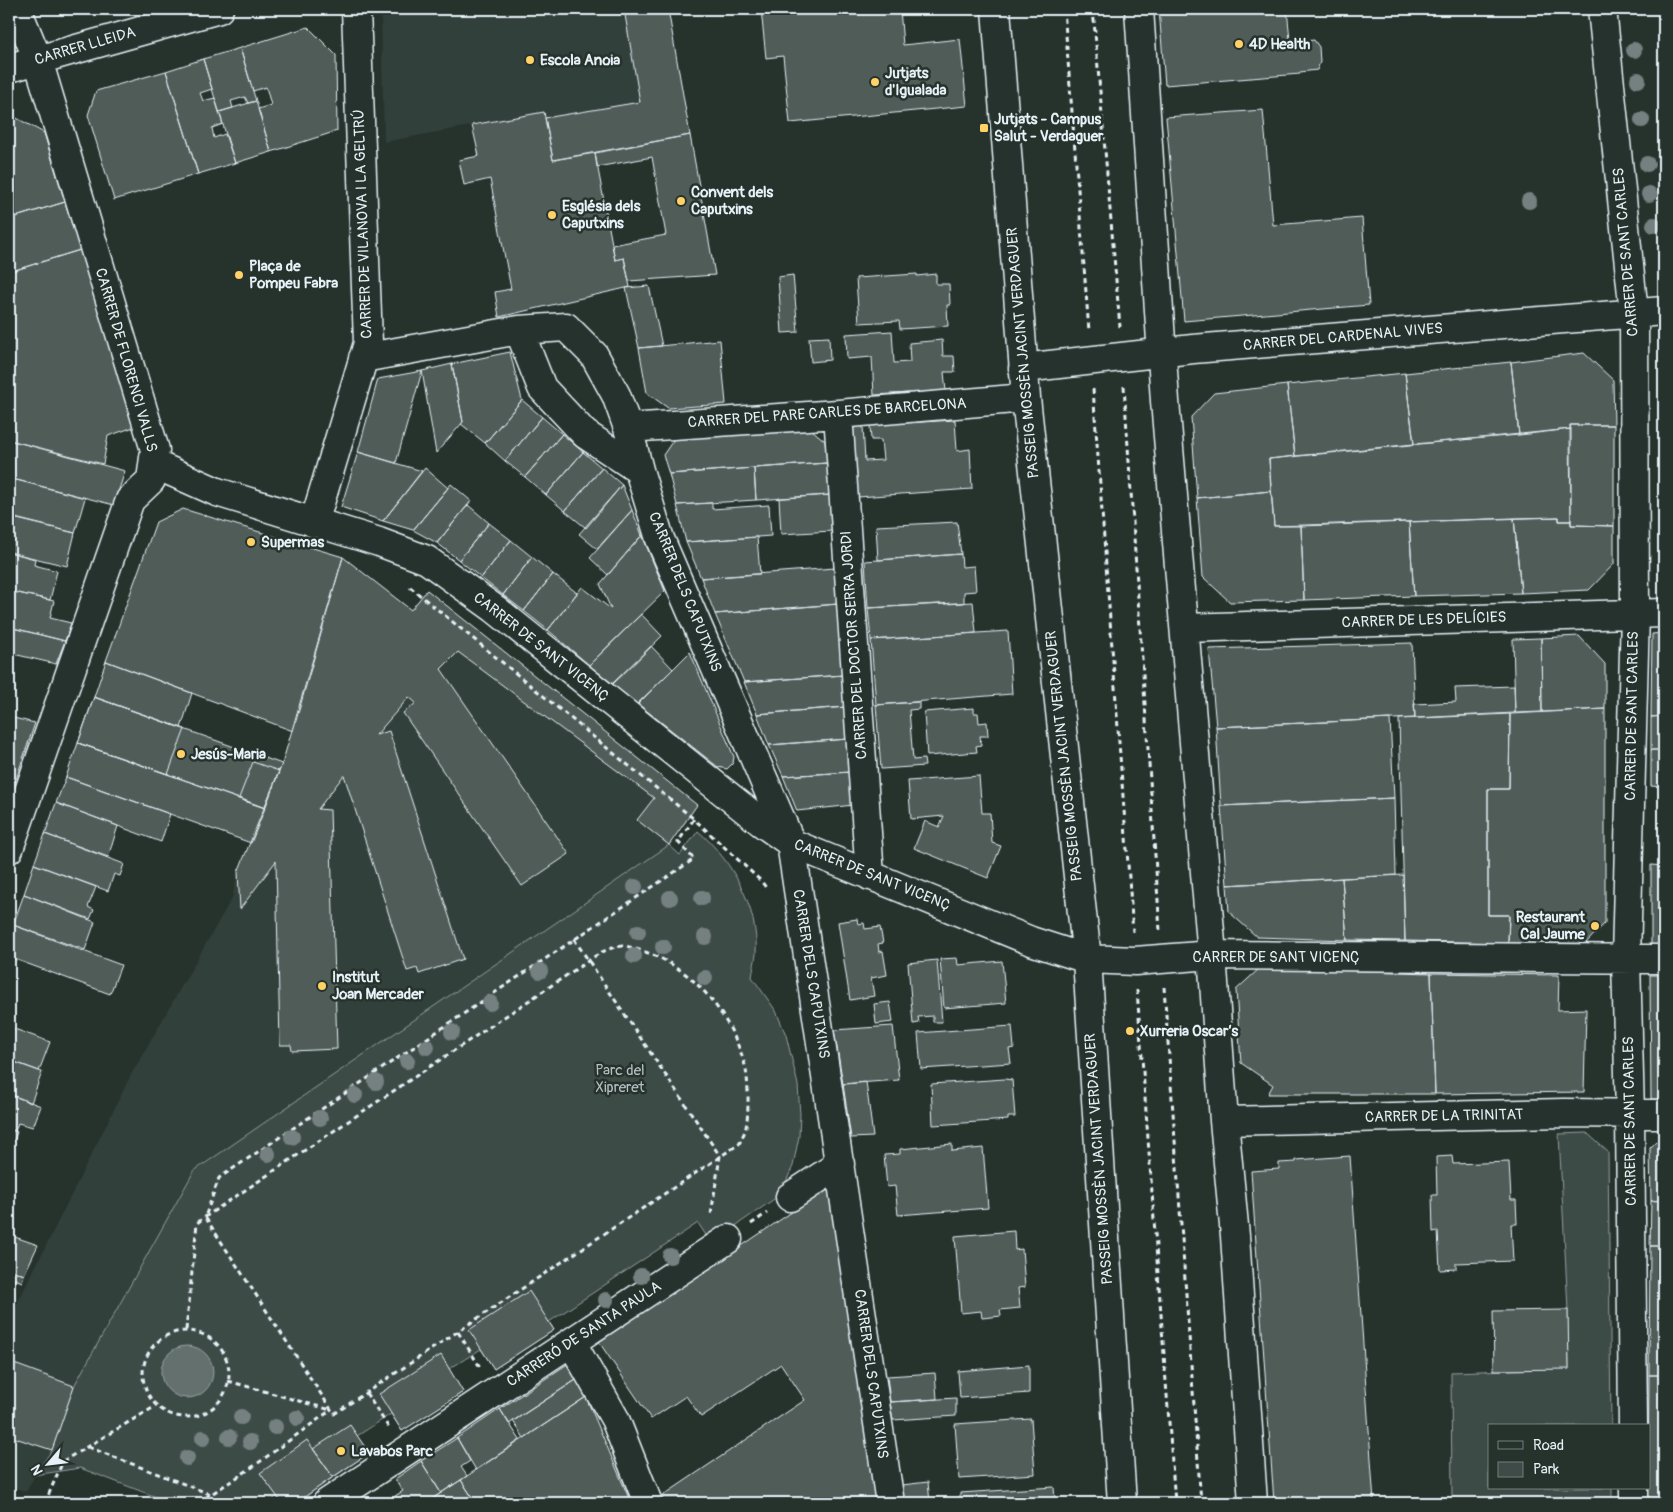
<svg xmlns="http://www.w3.org/2000/svg" width="1673" height="1512" viewBox="0 0 1673 1512" font-family="Pangolin,sans-serif">
	<style>
		.built { fill: #333f3a }
		.green { fill: #3e4b47; stroke: #939ea0 }
		.water { fill: #636f6d; stroke: #98a3a5 }
		.building { fill: #505c59; stroke: #e8f1f8 }
		.lines { fill: none; stroke-linecap: round; stroke-linejoin: round }
		.street-casing { stroke: #e8f1f8; stroke-width: 31 }
		.path { stroke: #e8f1f8; stroke-width: 3; stroke-dasharray: 5 4; stroke-linecap: butt }
		.street { stroke: #26332d; stroke-width: 28 }
		.tree { fill: #758080 }
		.poi-dot { fill: #ffd166; stroke: #26332d; stroke-width: 2 }
		.labels { text-anchor: middle; dominant-baseline: central; stroke-width: 5; stroke-linejoin: round; paint-order: stroke }
		.poi-label { font-size: 15px; font-weight: bold; fill: #e8f1f8; stroke: #26332d; text-anchor: start }
		.street-label { font-size: 15px; fill: #e8f1f8; stroke: #26332d }
		.park-label { font-size: 15px; fill: #b5bfc3; stroke: #26332d }
	</style>
	<rect width="100%" height="100%" fill="#26332d"/>
	<filter id="ink" filterUnits="userSpaceOnUse"><feTurbulence type="fractalNoise" baseFrequency=".02" numOctaves="2"/><feDisplacementMap in="SourceGraphic" scale="10" xChannelSelector="R" yChannelSelector="G"/><feConvolveMatrix kernelMatrix="1 2 1 2 8 2 1 2 1" color-interpolation-filters="sRGB"/></filter>
	<g filter="url(#ink)">
		<path class="built" d="M381,9H668L690,135L553,160L544,112L384,142Z
			M343,557L410,610L427,590L697,805L669,845L194,1171L74,1386L52,1450L35,1475L26,1492L9,1485V1320L131,1075L232,898L238,872L282,764Z"/>
		<path class="green" d="M698,831C732,860 759,908 756,954C755,962 753,970 752,977L776,1011L786,1035L798,1085L800,1115L799,1136L793,1166L780,1195L711,1243L698,1223L549,1322L554,1330L494,1369L481,1349L449,1369L463,1392L402,1431L391,1414L357,1436L369,1453L296,1503H282L277,1497L266,1503H172L80,1468L35,1475L52,1450L74,1386L194,1171L669,845L680,855Z
			M1587,1133L1608,1152L1611,1426H1489V1488H1612V1503H1452L1451,1372L1569,1368L1568,1310L1559,1134Z"/>
		<path class="water" d="M161 1372a26 26 0 1 1 52 0a26 26 0 1 1-52 0Z"/>
		<path class="building" d="M624,9H668L690,135L553,160L545,118L640,102Z
			M761,9H900L903,45L960,39L967,106L790,123L783,56L766,58Z
			M1159,9H1287L1290,40L1297,39V42L1314,40L1319,47L1320,62L1317,70L1300,72V74L1165,85Z
			M308,27L336,55L337,131L271,152L258,109L271,105L266,87L253,91L240,48Z
			M240,48L256,101L248,103L245,97L231,101L233,108L219,112L203,59Z
			M203,59L212,89L200,93L203,101L215,98L223,124L212,128L214,138L225,134L235,163L198,174L166,71Z
			M166,71L198,174L114,200L88,115L96,91Z
			M256,101L271,152L235,163L219,112Z
			M1263,110L1273,225L1362,218L1369,305L1184,321L1166,117Z
			M544,112L553,160L595,153L615,260L624,258L630,287L499,317L495,292L511,289L490,179L464,185L459,160L479,156L472,125Z
			M11,115L44,133L65,202L9,219V116Z
			M690,135L715,275L629,281L624,258L615,260L612,245L666,235L652,157L597,167L595,153Z
			M65,202L80,250L9,272V219Z
			M80,250L134,427L108,436L103,464L9,440V272Z
			M917,274V276L936,274V284H949L950,305H947L948,326L900,329L899,321L859,323L856,278Z
			M793,275L798,332L782,333L778,277Z
			M649,286L662,346L639,348L626,288Z
			M892,331L894,363L910,362L909,343L942,340L943,356H954L955,372H944L946,391L874,395L872,357L847,359L846,334Z
			M829,337L830,360L811,362L809,338Z
			M720,340L726,404L668,408L647,393L639,348Z
			M510,352L522,400L485,443L461,424L463,422L452,364Z
			M1584,353L1613,380L1614,425H1570L1571,429L1519,435L1511,362Z
			M1511,362L1519,435L1414,444L1405,373Z
			M452,364L463,422L436,453L422,371Z
			M422,371L396,463L358,452L378,379Z
			M1405,373L1414,444L1295,456L1287,385Z
			M1287,385L1295,456L1269,459L1271,491L1197,498L1191,417L1214,393Z
			M522,400L542,417L505,461L485,443Z
			M542,417L562,434L525,477L505,461Z
			M955,420L957,451L970,449L972,489L858,497L853,426H863L865,461L883,460L881,440H871L870,425Z
			M1570,425H1614V526L1571,525Z
			M1571,429V521H1559V517L1274,526L1269,459Z
			M812,430L825,441L827,463L669,474L663,455L674,439Z
			M562,434L583,452L546,495L525,477Z
			M9,440L125,471L114,505L9,478Z
			M358,452L422,471L383,521L341,507Z
			M583,452L602,468L565,511L546,495Z
			M827,463L830,495L756,500L754,468Z
			M425,468L448,488L413,530L383,521Z
			M602,468L622,485L586,528L565,511Z
			M754,468L756,500L677,505L669,474Z
			M9,478L85,498L75,533L9,517Z
			M451,484L471,501L437,543L413,530Z
			M622,485L632,510L597,549L579,534Z
			M1271,491L1274,526H1301L1304,600L1230,602L1203,577L1197,498Z
			M830,495L832,531L781,534L779,498Z
			M712,503V509L769,505L771,536L686,542L677,505Z
			M468,505L489,523L459,560L437,543Z
			M183,509L343,557L293,731L106,661L156,522Z
			M632,510L642,535L608,575L590,558Z
			M11,517L75,533L67,566L9,552V525Z
			M1559,517V521H1571V525L1614,526V564L1589,590L1521,593L1514,518Z
			M1514,518L1521,593L1414,596L1409,522Z
			M957,522L961,554L878,560L876,526Z
			M1409,522L1414,596L1304,600L1301,526Z
			M489,523L511,540L481,578L459,560Z
			M642,535L665,591L589,665L548,630L582,587L611,609L600,584Z
			M757,537L760,574L701,578L686,542Z
			M511,540L532,557L503,595L481,578Z
			M9,552L35,559L34,565L57,571L50,600L9,591Z
			M961,554L962,567L974,566L976,591L964,592V603L868,608L865,561Z
			M343,557L411,610L427,590L697,805L669,845L637,820L654,798L458,652L441,669L569,854L522,886L403,713L416,703L409,697L376,735L389,731L463,959L419,974L417,968L407,971L344,775L318,809L330,810L337,1049L292,1051L291,1045H280L276,861L240,909L238,872L282,764Z
			M532,557L553,574L524,611L503,595Z
			M835,568L838,604L715,614L701,578Z
			M553,574L577,593L548,630L524,611Z
			M9,591L54,601L50,618L71,623L65,641L9,627Z
			M973,602L976,633L871,640L868,608Z
			M838,604L844,675L744,682L715,614Z
			M641,614L662,636L613,684L589,665Z
			M9,627L65,641L56,664L9,653Z
			M1008,631L1012,694L876,705L871,640Z
			M1664,633V716L1651,717L1652,634Z
			M1579,636L1605,664V709L1542,712L1541,638Z
			M1541,638L1542,712L1515,713L1513,639Z
			M1412,643L1415,718L1216,727L1209,649Z
			M651,646L673,669L634,707L610,686Z
			M690,652L734,757L733,763L727,769L718,767L638,704Z
			M106,661L192,693L181,728L94,697Z
			M844,675L846,707L757,714L744,682Z
			M9,686L15,688L9,712Z
			M1514,686L1515,713L1415,718L1414,704L1456,702L1455,688Z
			M94,697L282,764L265,808L78,743Z
			M94,697L185,729L168,774L78,743Z
			M919,702V709L909,710L913,760L924,759L925,766L881,769L876,705Z
			M846,707L848,739L769,745L757,714Z
			M974,708V713H978L979,723L987,722L988,736H980L981,745L976,746L977,752L927,756L924,712Z
			M1605,709V923L1584,945L1508,943L1509,915H1488V789H1509L1510,714Z
			M1510,714L1509,789H1488V915H1509L1508,943L1405,941L1399,719Z
			M1664,716V750H1651V717Z
			M9,717L35,723L11,794L9,795Z
			M1390,719L1394,798L1221,806L1216,727Z
			M848,739L851,772L783,776L769,745Z
			M78,743L265,808L251,843L66,777Z
			M1651,750H1664V787L1651,786Z
			M253,762L279,771L265,808L239,798Z
			M851,772L854,805L797,811L783,776Z
			M979,776L982,813H990L992,843L1001,846L988,878L914,848L925,821L939,827L944,816L911,819L908,781Z
			M66,777L170,814L161,842L56,803Z
			M1394,798L1396,875L1227,885L1221,806Z
			M56,803L118,826L108,857L45,834Z
			M45,834L124,864L120,876L114,874L108,891L34,864Z
			M34,864L96,887L88,907L94,910L90,919L24,894Z
			M1651,865L1664,866V946H1651Z
			M1403,875L1405,941L1347,940L1342,878Z
			M1342,878L1347,940L1257,937L1229,912L1227,885Z
			M24,894L95,922L85,950L13,925Z
			M857,919L858,924L864,923L865,929L880,927L883,943L878,944L879,952L883,951L887,975L871,978L874,996L850,1000L838,922Z
			M13,925L121,965L110,994L9,957V937Z
			M957,958L958,965L1002,961L1006,1003L944,1008L940,959Z
			M937,960L942,1022H933V1016L918,1017L919,1023L913,1024L908,963Z
			M1260,968L1431,973L1435,1094H1268L1273,1085L1241,1063L1236,990Z
			M1431,973L1559,975L1558,1010L1586,1009L1584,1092L1435,1094Z
			M1650,975H1664V1099H1651Z
			M890,1002L893,1022L876,1024L874,1004Z
			M893,1026L899,1080L843,1084L834,1030Z
			M1012,1026L1014,1048L1009,1049L1011,1063L921,1069L918,1033Z
			M9,1027L50,1042L39,1071L9,1060Z
			M9,1060L42,1072L31,1103L9,1094Z
			M1005,1079L1012,1080L1015,1117H1008V1120L933,1125L931,1084Z
			M866,1082L873,1137L851,1138L843,1084Z
			M9,1094L41,1106L33,1127L18,1123L15,1131L9,1129Z
			M9,1129L17,1132L9,1154Z
			M1664,1134V1200L1651,1201L1650,1148Z
			M952,1144V1151L983,1148L988,1208L898,1215L895,1186L887,1187L884,1155L900,1154V1149Z
			M1350,1156L1374,1503H1274L1251,1171L1279,1169V1163L1296,1162V1160Z
			M1452,1156L1453,1164L1509,1162L1511,1200H1516L1517,1224H1511L1513,1261L1456,1263V1269L1440,1270L1438,1231L1433,1232L1432,1195H1437L1436,1157Z
			M832,1185L876,1503H664L661,1497L805,1400L781,1364L701,1417L686,1396L651,1419L599,1342Z
			M1664,1200V1246H1650L1651,1201Z
			M1014,1231L1015,1250L1022,1249L1025,1287L1018,1288L1020,1308L1000,1310L1001,1316L982,1318L981,1311L961,1313L955,1236Z
			M9,1235L38,1245L24,1275L9,1269Z
			M1650,1246H1664V1375H1649Z
			M9,1269L24,1275L22,1282L15,1279L9,1296Z
			M529,1291L554,1330L494,1369L469,1330Z
			M1568,1310L1569,1369L1494,1370L1493,1311Z
			M441,1355L463,1392L402,1431L379,1394Z
			M572,1361L579,1378L509,1424L500,1409Z
			M9,1362L74,1386L52,1450L9,1436Z
			M1029,1365V1393L960,1398L958,1371Z
			M935,1373L937,1399L890,1402L887,1376Z
			M1649,1375H1664V1503H1648Z
			M579,1378L586,1397L524,1438L513,1421Z
			M586,1397L631,1503H476L461,1480Z
			M956,1398V1416L893,1420L890,1402Z
			M500,1409L520,1440L476,1470L457,1438Z
			M1031,1419L1035,1474L959,1479L955,1424Z
			M350,1425L369,1453L333,1477L313,1449Z
			M457,1438L470,1461L461,1467L467,1476L441,1493L421,1461Z
			M307,1440L333,1477L296,1503H282L260,1473Z
			M421,1461L441,1493L426,1503H399L395,1496L403,1491L395,1479Z
			M461,1480L476,1503H426L441,1493Z
			M928,1482L930,1503H905L902,1485Z
			M1054,1487L1055,1503H960V1493Z"/>
		<g class="lines">
			<defs>
				<path id="street" d="M996,9L1026,398L1087,959L1122,1503
					M1139,9L1165,401L1212,955L1224,1121L1235,1236L1253,1503
					M1602,9L1634,313L1635,613L1626,959L1630,1114L1633,1426
					M9,68L219,9
					M519,330L542,388L585,434L639,470
					M363,358L519,330L566,327L594,355L616,395L628,428L639,470L660,539L791,843L890,1503
					M1023,368L1193,349L1664,311
					M838,414L870,876
					M628,428L838,414L1026,398
					M154,464L217,492L379,542L427,560L495,609L761,822L791,843L1031,941L1087,959L1135,961L1212,955L1664,959
					M314,523L368,343L356,9
					M1185,628L1664,613
					M9,849L130,500L151,480L155,450L38,60L17,9
					M1224,1121L1564,1113L1664,1114
					M790,1197L840,1164
					M572,1343L615,1419L648,1503
					M1634,1488V1503
					M327,1503L728,1239"/>
			</defs>
			<use href="#street" class="street-casing"/>
			<path class="path" d="M1064,9L1089,331
				M1093,9L1120,327
				M1124,386L1160,931
				M1093,389L1133,932
				M410,587L694,819
				M574,939L720,1156L711,1215
				M1164,987L1201,1503
				M1137,990L1175,1503
				M751,1224L767,1213
				M186,1330L197,1223L205,1217L588,961C599,953 609,947 623,946C629,946 636,949 642,951C692,966 729,1013 744,1062C749,1076 749,1112 746,1127C745,1133 741,1139 739,1144L334,1414L205,1217L219,1178L694,859L678,842L694,819L761,881L767,889
				M143 1374a43 43 0 1 1 86 0a43 43 0 1 1-86 0Z
				M458,1332L480,1367
				M228,1381L331,1410
				M366,1393L389,1428
				M88,1447L210,1494
				M45,1503L63,1461L156,1406
				M198,1503L254,1466L331,1410"/>
			<use href="#street" class="street"/>
		</g>
		<g class="tree">
			<circle cx="1634" cy="50" r="8"/>
			<circle cx="1638" cy="80" r="8"/>
			<circle cx="1642" cy="120" r="8"/>
			<circle cx="1647" cy="164" r="8"/>
			<circle cx="1649" cy="194" r="8"/>
			<circle cx="1529" cy="201" r="8"/>
			<circle cx="1654" cy="225" r="8"/>
			<circle cx="635" cy="887" r="8"/>
			<circle cx="670" cy="898" r="8"/>
			<circle cx="702" cy="898" r="8"/>
			<circle cx="638" cy="932" r="8"/>
			<circle cx="705" cy="937" r="8"/>
			<circle cx="663" cy="947" r="8"/>
			<circle cx="634" cy="956" r="8"/>
			<circle cx="540" cy="971" r="8"/>
			<circle cx="705" cy="978" r="8"/>
			<circle cx="490" cy="1003" r="8"/>
			<circle cx="452" cy="1032" r="8"/>
			<circle cx="427" cy="1047" r="8"/>
			<circle cx="407" cy="1061" r="8"/>
			<circle cx="376" cy="1082" r="8"/>
			<circle cx="355" cy="1095" r="8"/>
			<circle cx="320" cy="1118" r="8"/>
			<circle cx="292" cy="1137" r="8"/>
			<circle cx="268" cy="1154" r="8"/>
			<circle cx="670" cy="1256" r="8"/>
			<circle cx="641" cy="1276" r="8"/>
			<circle cx="606" cy="1300" r="8"/>
			<circle cx="241" cy="1417" r="8"/>
			<circle cx="297" cy="1418" r="8"/>
			<circle cx="275" cy="1427" r="8"/>
			<circle cx="229" cy="1437" r="8"/>
			<circle cx="203" cy="1438" r="8"/>
			<circle cx="250" cy="1442" r="8"/>
			<circle cx="187" cy="1458" r="8"/>
		</g>
	</g>
	<g class="poi-dot">
		<circle cx="1239" cy="44" r="5"/>
		<circle cx="530" cy="60" r="5"/>
		<circle cx="875" cy="82" r="5"/>
		<rect x="979" y="123" width="10" height="10" rx="2.5"/>
		<circle cx="681" cy="201" r="5"/>
		<circle cx="552" cy="215" r="5"/>
		<circle cx="239" cy="275" r="5"/>
		<circle cx="251" cy="542" r="5"/>
		<circle cx="181" cy="754" r="5"/>
		<circle cx="1595" cy="926" r="5"/>
		<circle cx="322" cy="986" r="5"/>
		<circle cx="1130" cy="1031" r="5"/>
		<circle cx="341" cy="1451" r="5"/>
	</g>
	<g class="labels">
		<g class="poi-label">
			<text x="1249" y="44">4D Health</text>
			<text x="540" y="60">Escola Anoia</text>
			<text x="885" y="73">Jutjats<tspan x="885" dy="17">d'Igualada</tspan></text>
			<text x="994" y="119">Jutjats - Campus<tspan x="994" dy="17">Salut - Verdaguer</tspan></text>
			<text x="691" y="192">Convent dels<tspan x="691" dy="17">Caputxins</tspan></text>
			<text x="562" y="206">Església dels<tspan x="562" dy="17">Caputxins</tspan></text>
			<text x="249" y="266">Plaça de<tspan x="249" dy="17">Pompeu Fabra</tspan></text>
			<text x="261" y="542">Supermas</text>
			<text x="191" y="754">Jesús-Maria</text>
			<text x="1585" y="917" text-anchor="end">Restaurant<tspan x="1585" dy="17">Cal Jaume</tspan></text>
			<text x="332" y="977">Institut<tspan x="332" dy="17">Joan Mercader</tspan></text>
			<text x="1140" y="1031">Xurreria Oscar’s</text>
			<text x="351" y="1451">Lavabos Parc</text>
		</g>
		<g class="street-label">
			<text transform="translate(85 46) rotate(-16)">CARRER LLEIDA</text>
			<text transform="translate(363 224) rotate(-92)">CARRER DE VILANOVA I LA GELTRÚ</text>
			<text transform="translate(1626 252) rotate(-95)">CARRER DE SANT CARLES</text>
			<text transform="translate(1343 337) rotate(-5)">CARRER DEL CARDENAL VIVES</text>
			<text transform="translate(1023 353) rotate(-95)">PASSEIG MOSSÈN JACINT VERDAGUER</text>
			<text transform="translate(126 360) rotate(74)">CARRER DE FLORENCI VALLS</text>
			<text transform="translate(827 413) rotate(-4)">CARRER DEL PARE CARLES DE BARCELONA</text>
			<text transform="translate(685 592) rotate(68)">CARRER DELS CAPUTXINS</text>
			<text transform="translate(1424 620) rotate(-2)">CARRER DE LES DELÍCIES</text>
			<text transform="translate(854 645) rotate(-94)">CARRER DEL DOCTOR SERRA JORDI</text>
			<text transform="translate(541 647) rotate(38)">CARRER DE SANT VICENÇ</text>
			<text transform="translate(1632 716) rotate(-89)">CARRER DE SANT CARLES</text>
			<text transform="translate(1064 756) rotate(-96)">PASSEIG MOSSÈN JACINT VERDAGUER</text>
			<text transform="translate(872 875) rotate(22)">CARRER DE SANT VICENÇ</text>
			<text x="1276" y="957">CARRER DE SANT VICENÇ</text>
			<text transform="translate(811 974) rotate(81)">CARRER DELS CAPUTXINS</text>
			<text transform="translate(1444 1116) rotate(-1)">CARRER DE LA TRINITAT</text>
			<text transform="translate(1630 1121) rotate(-91)">CARRER DE SANT CARLES</text>
			<text transform="translate(1099 1159) rotate(-94)">PASSEIG MOSSÈN JACINT VERDAGUER</text>
			<text transform="translate(584 1334) rotate(-33)">CARRERÓ DE SANTA PAULA</text>
			<text transform="translate(871 1374) rotate(82)">CARRER DELS CAPUTXINS</text>
		</g>
		<g class="park-label">
			<text x="620" y="1070">Parc del<tspan x="620" dy="17">Xipreret</tspan></text>
		</g>
	</g>
	<rect width="1673" height="1512" fill="none" stroke="#26332d" stroke-width="30"/>
	<rect x="15" y="15" width="1643" height="1482" fill="none" stroke="#e8f1f8" stroke-width="2" filter="url(#ink)"/>
	<rect x="1488" y="1424" width="162" height="65" fill="#26332d" stroke="#747f7e"/>
	<rect x="1498" y="1441" width="25" height="8" fill="#26332d" stroke="#747f7e"/>
	<text x="1533" y="1450" font-size="15" fill="#e8f1f8">Road</text>
	<rect x="1498" y="1462" width="25" height="15" fill="#3e4b47" stroke="#747f7e"/>
	<text x="1533" y="1474" font-size="15" fill="#e8f1f8">Park</text>
	<g transform="translate(48 1464) rotate(242)" stroke="#26332d" stroke-width="4" paint-order="stroke">
	<path d="M0-4L9 19L0 12L-9 19Z" fill="#e8f1f8"/>
	<text y="-8" font-size="14" font-weight="bold" text-anchor="middle" fill="#e8f1f8">N</text>
	</g>
</svg>
